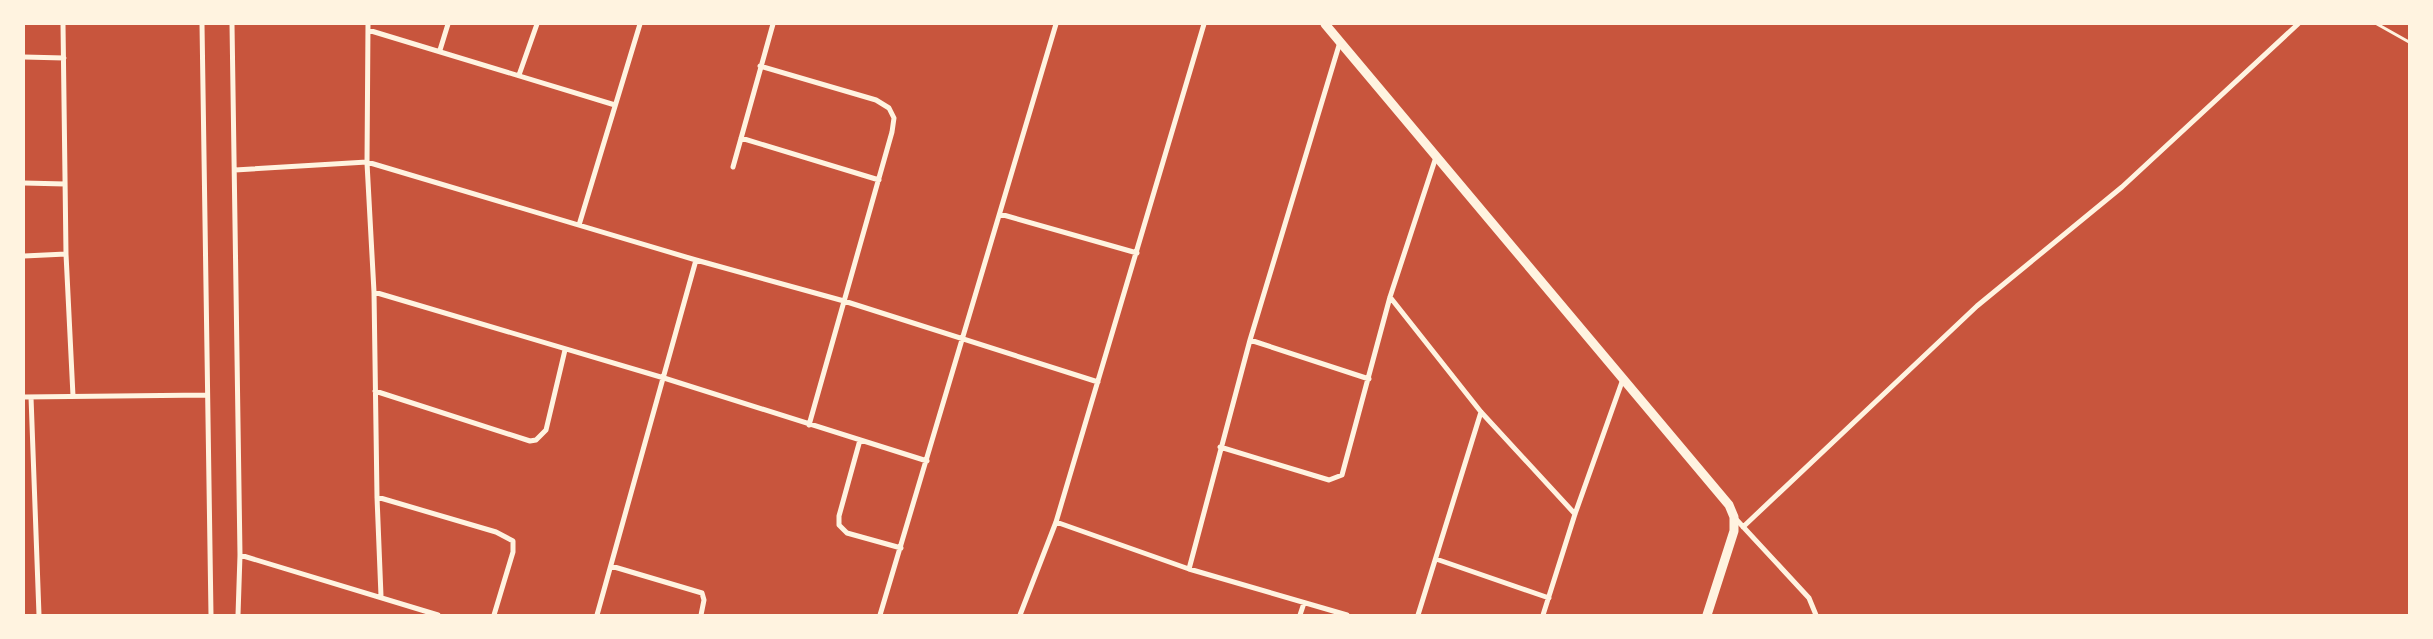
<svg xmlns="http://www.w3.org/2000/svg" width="2433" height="639" viewBox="0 0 2433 639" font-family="Signika,sans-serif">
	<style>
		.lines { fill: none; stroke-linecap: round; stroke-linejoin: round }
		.path { stroke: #fff3e0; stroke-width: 3 }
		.minor { stroke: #fff3e0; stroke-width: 5 }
		.tertiary { stroke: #fff3e0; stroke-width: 9 }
	</style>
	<rect width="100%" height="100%" fill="#c8553d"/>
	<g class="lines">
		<path class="path" d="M2377,24L2409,42"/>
		<path class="minor" d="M63,24L66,254L73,396
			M202,24L211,615
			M232,24L240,555L238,615
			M368,24L367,163L374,292L377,497L381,596
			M368,30L615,105
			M440,50L448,24
			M24,57L64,58
			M760,66L876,100L889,108L894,118L892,132L809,425
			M519,75L537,24
			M741,138L879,180
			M733,167L773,24
			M235,170L367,162L696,260L844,301L1098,382
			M24,183L65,184
			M1000,214L1137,253
			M579,225L640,24
			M24,256L66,254
			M374,292L664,378L927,461
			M1390,297L1481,412L1575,514
			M1250,340L1369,379
			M375,391L530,441L536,440L546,430L565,350
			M24,397L207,395
			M31,397L39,615
			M860,440L839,516V525L847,533L901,548
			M1220,447L1329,480L1342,475L1390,297L1436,157
			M377,497L496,532L513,541V552L494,615
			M1734,517L1809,598L1816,615
			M1056,522L1189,569L1347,615
			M1743,527L1977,306L2122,187L2298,24
			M240,555L438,615
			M1436,559L1549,598
			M611,566L702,593L704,600L701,615
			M1189,569L1250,340L1340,42
			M597,615L696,260
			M880,615L1056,24
			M1020,615L1056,522L1204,24
			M1300,615L1304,603
			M1418,615L1481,412
			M1543,615L1575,514L1623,379"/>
		<path class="tertiary" d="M1325,24L1729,505L1734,517V531L1707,615"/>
	</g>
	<rect width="2433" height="639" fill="none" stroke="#fff3e0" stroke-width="50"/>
</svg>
